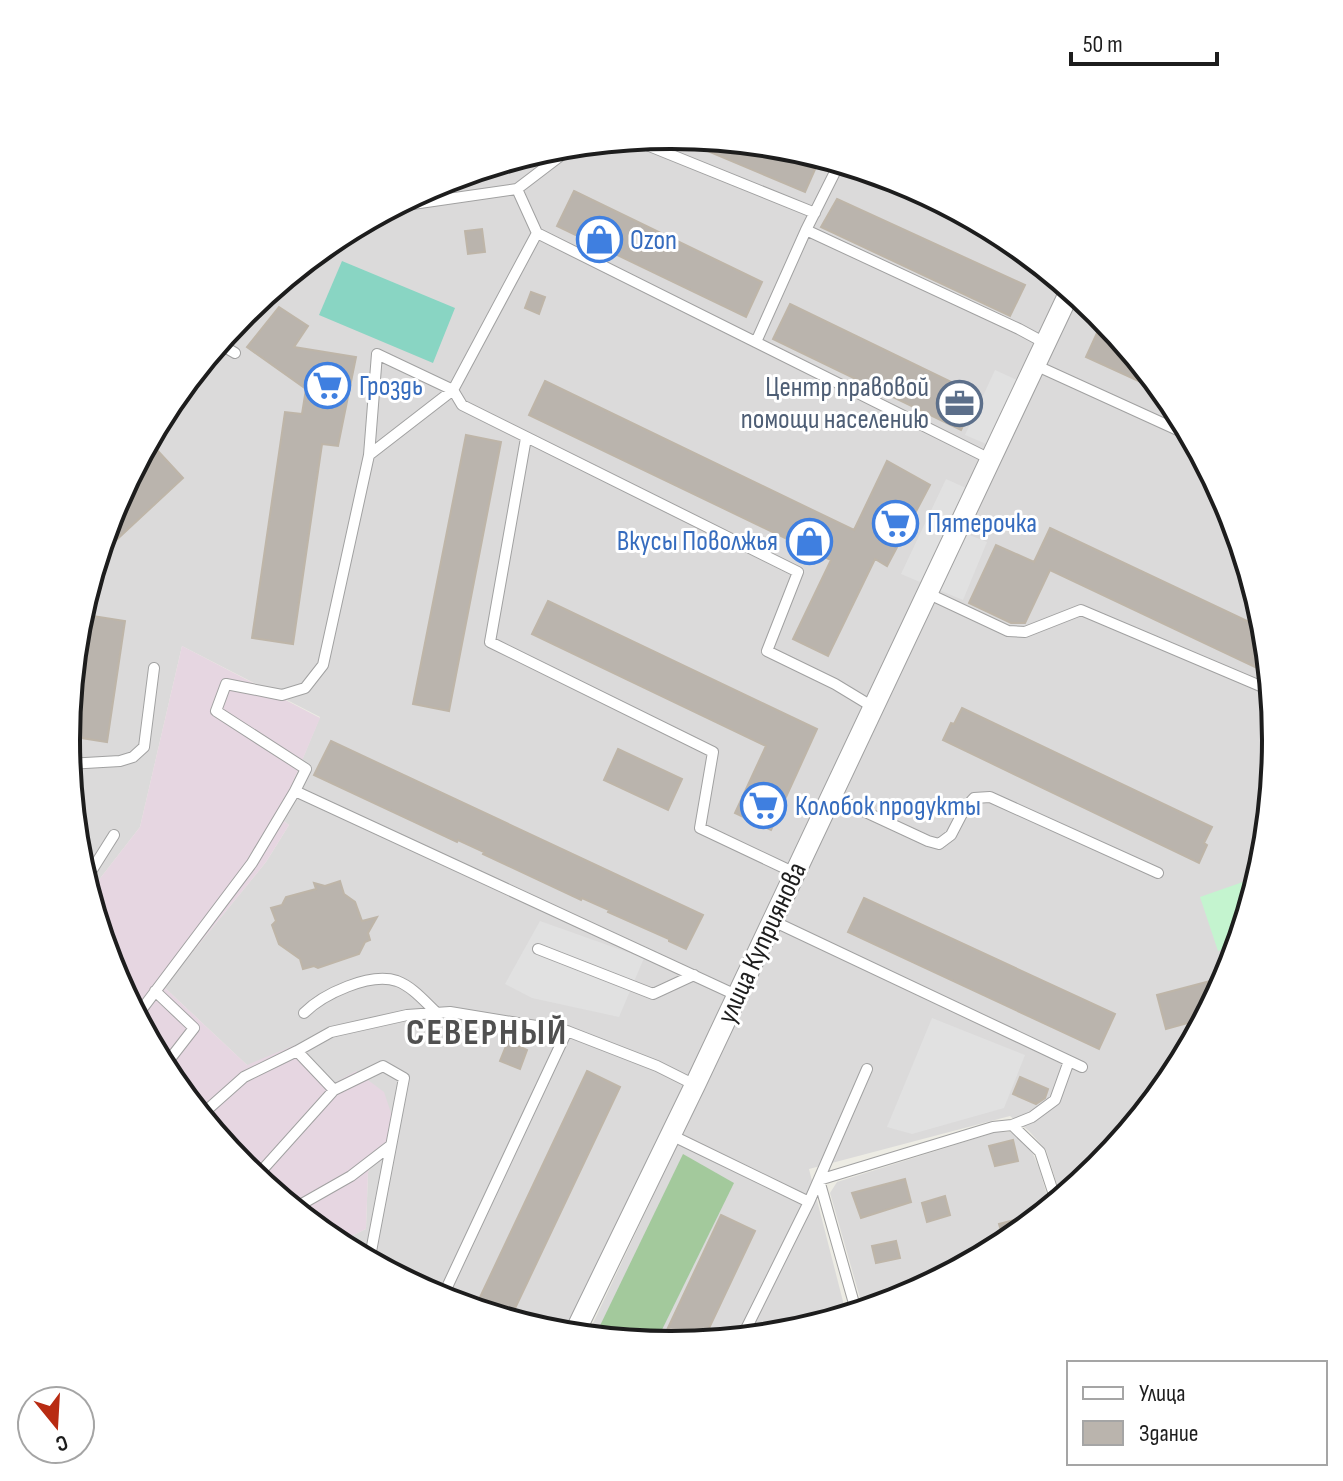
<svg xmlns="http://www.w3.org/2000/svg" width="1343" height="1481" viewBox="0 0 1343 1481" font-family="'Sofia Sans Condensed',sans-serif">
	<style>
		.residential { fill: #dbdada }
		.industrial { fill: #e6d6e1 }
		.forest { fill: #a3c99c }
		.park { fill: #c4f4cf }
		.pitch { fill: #89d5c3 }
		.parking { fill: #e1e1e1 }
		.building { fill: #bab4ad; stroke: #beb5a8; stroke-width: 2 }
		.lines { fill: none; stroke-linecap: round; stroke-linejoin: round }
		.service-casing { stroke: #a1a1a1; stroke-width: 12 }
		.minor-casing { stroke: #a1a1a1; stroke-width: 22 }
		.service { stroke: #fff; stroke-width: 10 }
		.minor { stroke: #fff; stroke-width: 20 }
		.labels { text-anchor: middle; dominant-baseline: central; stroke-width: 6; stroke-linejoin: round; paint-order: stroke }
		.shop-label { font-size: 28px; fill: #366cbe; stroke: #fff; text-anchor: start }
		.service-label { font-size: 28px; fill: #4e5e75; stroke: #fff; text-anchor: end }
		.street-label { font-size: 28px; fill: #1d1d1d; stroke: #fff }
		.district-label { font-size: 36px; font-weight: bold; letter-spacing: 2px; fill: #505050; stroke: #fff }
		.rim { fill: none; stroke: #1d1d1d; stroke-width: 4 }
	</style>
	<rect width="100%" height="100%" fill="#edece4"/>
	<path class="residential" d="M672,135L790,147L904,181L1008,237L1065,284L766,920L565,1335L553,1334L439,1300L335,1244L366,1229L368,1172L397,1131L333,1085L247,1065L164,987L266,862L289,825L277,816L293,782L320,717L182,646L140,827L88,894L78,858L66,740L78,622L112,508L168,404L244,312L335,237L440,181L554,147Z
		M1079,296L1100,313L1175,405L1231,509L1265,623L1277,741L1265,859L1231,973L1185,1058L1176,1061L1179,1070L1175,1077L1099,1169L1062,1200L1046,1150L1029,1131L1010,1116L809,1169L847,1317L789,1334L671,1346L586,1338Z
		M996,1132H1010L1021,1138L1033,1154L1039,1168L1051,1209L1007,1244L903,1300L864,1312L830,1193L837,1182Z"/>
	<path class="industrial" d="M182,646L320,718L293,782L277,816L289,825L266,862L164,987L247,1065L295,1045L333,1084L356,1071L384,1092L397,1131L368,1172L366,1229L335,1244L243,1168L168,1076L112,972L88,894L140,827Z"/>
	<path class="forest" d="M683,1154L734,1183L655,1344L594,1338Z"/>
	<path class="park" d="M1260,876L1240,943L1218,951L1200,897Z"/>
	<path class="pitch" d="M342,261L455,308L433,363L319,315Z"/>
	<path class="parking" d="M995,370L1026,384L996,448L965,435Z
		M946,479L975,492L957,530L987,542L963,600L901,574Z
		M540,921L644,958L619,1017L532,998L505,984Z
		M932,1018L1025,1055L1004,1108L912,1134L887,1127Z"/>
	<path class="building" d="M680,136L790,147L820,158L805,192L679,139Z
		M574,191L762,282L746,317L557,226Z
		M837,199L1025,285L1010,316L821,227Z
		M482,229L485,252L468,254L465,231Z
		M531,292L545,297L539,314L525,308Z
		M790,304L978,395L961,430L773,339Z
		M279,307L308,326L294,347L356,357L338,446L322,444L293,644L252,638L285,412L302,414L306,389L247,347Z
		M1102,322L1111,326L1165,393L1086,357Z
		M545,381L854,530L887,461L930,485L887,566L875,559L828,656L793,639L831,560L529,415Z
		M466,435L501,442L449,711L413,704Z
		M157,450L183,478L98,557L112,508L130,475Z
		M1050,528L1266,630L1270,674L1050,570L1025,623H1011L969,603L996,545L1034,562Z
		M548,601L817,729L771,830L735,813L766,746L532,634Z
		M80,614L125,621L107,742L68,736L79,660H74Z
		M962,708L1212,827L1204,843L1207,845L1199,863L943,740L951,723L954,724Z
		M331,741L703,915L686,949L669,941V939L608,912L609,910L582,898L581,900L483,854L484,852L458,840L457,842L314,775Z
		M618,749L682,779L668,810L604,780Z
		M340,881L344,894L355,902L362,921L377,917L368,933L370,940L365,942L359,954L318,968L314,966L303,969L300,959L279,944L272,925L276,921L271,908L282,905L286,897L316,889L314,883L325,886Z
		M864,898L1115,1014L1099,1049L848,932Z
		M1229,976L1206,1018L1166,1029L1157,995Z
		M508,1041L527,1050L520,1069L500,1061Z
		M587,1071L620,1087L509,1321L474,1310Z
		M1020,1077L1048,1089L1045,1098L1036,1104L1013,1094Z
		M1013,1140L1018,1161L995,1166L989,1146Z
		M905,1179L911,1202L861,1218L852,1193Z
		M945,1196L950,1215L927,1222L922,1203Z
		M1048,1211L1008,1244L1005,1245L999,1224Z
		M721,1215L755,1231L702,1343L671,1346L660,1345Z
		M896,1241L900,1258L876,1263L872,1246Z"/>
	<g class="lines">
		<defs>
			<path id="service" d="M632,139L815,213
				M517,189L576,144
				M392,207L517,189L537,233L990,459
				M806,230L1019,329L1045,343
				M537,233L453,390L377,354L369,455L323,665L305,688L282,695L226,684L216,711L306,769L295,791L736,995
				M756,342L806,230L840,162
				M218,343L235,353
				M1035,365L1193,437
				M526,438L490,642L713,752L700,828L795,873
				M369,455L453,390L462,405L798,572L767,651L835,684L873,707
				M927,593L1008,631L1025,632L1081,610L1272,691
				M68,764L120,761L133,757L144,747L154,668
				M831,796L928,841L939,844L951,835L965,808L974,798L990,797L1158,873
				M85,881L114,835
				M773,921L1082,1067
				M538,949L653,994L694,975
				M155,991L194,1028L163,1068
				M304,1013C323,994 370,972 397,981C413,987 425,1002 437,1013
				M136,1017L252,863L295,791
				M334,1090L383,1066L404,1078L369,1262
				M201,1117L208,1109L244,1077L297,1051
				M1012,1125L1032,1117L1055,1100L1069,1061
				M671,1135L809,1202L741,1339
				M255,1178L334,1090L297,1051L331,1032L407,1015L450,1012L567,1031
				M809,1202L867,1069
				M293,1209L351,1176L390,1146
				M441,1300L567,1031L657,1066L695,1085
				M857,1314L819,1180L993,1127L1012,1125L1040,1152L1057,1204"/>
			<path id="minor" d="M573,1336L695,1085L1071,289"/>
		</defs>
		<use href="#service" class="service-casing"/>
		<use href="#minor" class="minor-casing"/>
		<use href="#service" class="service"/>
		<use href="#minor" class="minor"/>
	</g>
	<defs>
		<symbol id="shop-ring" viewBox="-11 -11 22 22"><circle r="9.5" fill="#fff" stroke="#3f7fe0" stroke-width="1.5"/><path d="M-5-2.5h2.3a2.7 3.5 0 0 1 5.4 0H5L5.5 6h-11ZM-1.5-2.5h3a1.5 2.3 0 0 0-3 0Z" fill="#3f7fe0"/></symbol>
		<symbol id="supermarket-ring" viewBox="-11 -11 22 22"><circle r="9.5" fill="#fff" stroke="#3f7fe0" stroke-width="1.5"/><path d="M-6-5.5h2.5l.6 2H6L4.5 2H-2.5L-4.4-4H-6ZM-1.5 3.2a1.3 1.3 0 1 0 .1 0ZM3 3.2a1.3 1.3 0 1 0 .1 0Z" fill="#3f7fe0"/></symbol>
		<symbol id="office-ring" viewBox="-11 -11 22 22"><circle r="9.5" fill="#fff" stroke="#5c6f8a" stroke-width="1.5"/><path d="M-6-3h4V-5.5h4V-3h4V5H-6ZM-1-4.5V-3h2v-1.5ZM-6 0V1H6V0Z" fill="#5c6f8a"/></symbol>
	</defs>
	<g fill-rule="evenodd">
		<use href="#shop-ring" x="574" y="214" width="51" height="51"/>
		<use href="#supermarket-ring" x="302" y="360" width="51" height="51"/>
		<use href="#office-ring" x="934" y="378" width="51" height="51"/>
		<use href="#supermarket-ring" x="870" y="498" width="51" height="51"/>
		<use href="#shop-ring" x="784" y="516" width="51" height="51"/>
		<use href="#supermarket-ring" x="738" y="780" width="51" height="51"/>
	</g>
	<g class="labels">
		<g class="shop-label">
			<text x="630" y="240">Ozon</text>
			<text x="359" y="386">Гроздь</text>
			<text x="927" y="523">Пятерочка</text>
			<text x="778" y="541" text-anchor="end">Вкусы Поволжья</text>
			<text x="795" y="806">Колобок продукты</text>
		</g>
		<g class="service-label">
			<text x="929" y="387">Центр правовой<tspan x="929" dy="32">помощи населению</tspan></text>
		</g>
		<g class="street-label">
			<text transform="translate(762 943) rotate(-65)">улица Куприянова</text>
		</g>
		<g class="district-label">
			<text x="487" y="1033">СЕВЕРНЫЙ</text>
		</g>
	</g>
	<path d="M0 0H1343V1481H0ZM80 740a591 591 0 1 1 1182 0a591 591 0 1 1-1182 0Z" fill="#fff" fill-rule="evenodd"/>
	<path class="rim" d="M80 740a591 591 0 1 1 1182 0a591 591 0 1 1-1182 0Z"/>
	<rect x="1067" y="1361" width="260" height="104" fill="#ffffff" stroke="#a5a5a5" stroke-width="2"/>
	<rect x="1083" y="1387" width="40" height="12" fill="#ffffff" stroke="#a5a5a5" stroke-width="2"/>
	<text x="1139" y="1401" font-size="24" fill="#1d1d1d">Улица</text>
	<rect x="1083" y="1421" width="40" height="24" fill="#bab4ad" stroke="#a5a5a5" stroke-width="2"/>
	<text x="1139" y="1441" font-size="24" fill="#1d1d1d">Здание</text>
	<g transform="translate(56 1425) rotate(162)"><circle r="38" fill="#ffffff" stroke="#a5a5a5" stroke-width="2"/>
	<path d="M0-6L14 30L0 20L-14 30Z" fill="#b82b12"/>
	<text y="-12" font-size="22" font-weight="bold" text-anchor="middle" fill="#1d1d1d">С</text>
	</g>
	<path d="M1071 52v12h146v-12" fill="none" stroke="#1d1d1d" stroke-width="4"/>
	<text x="1083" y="52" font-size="24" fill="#1d1d1d" stroke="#ffffff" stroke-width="6" paint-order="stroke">50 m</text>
</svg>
